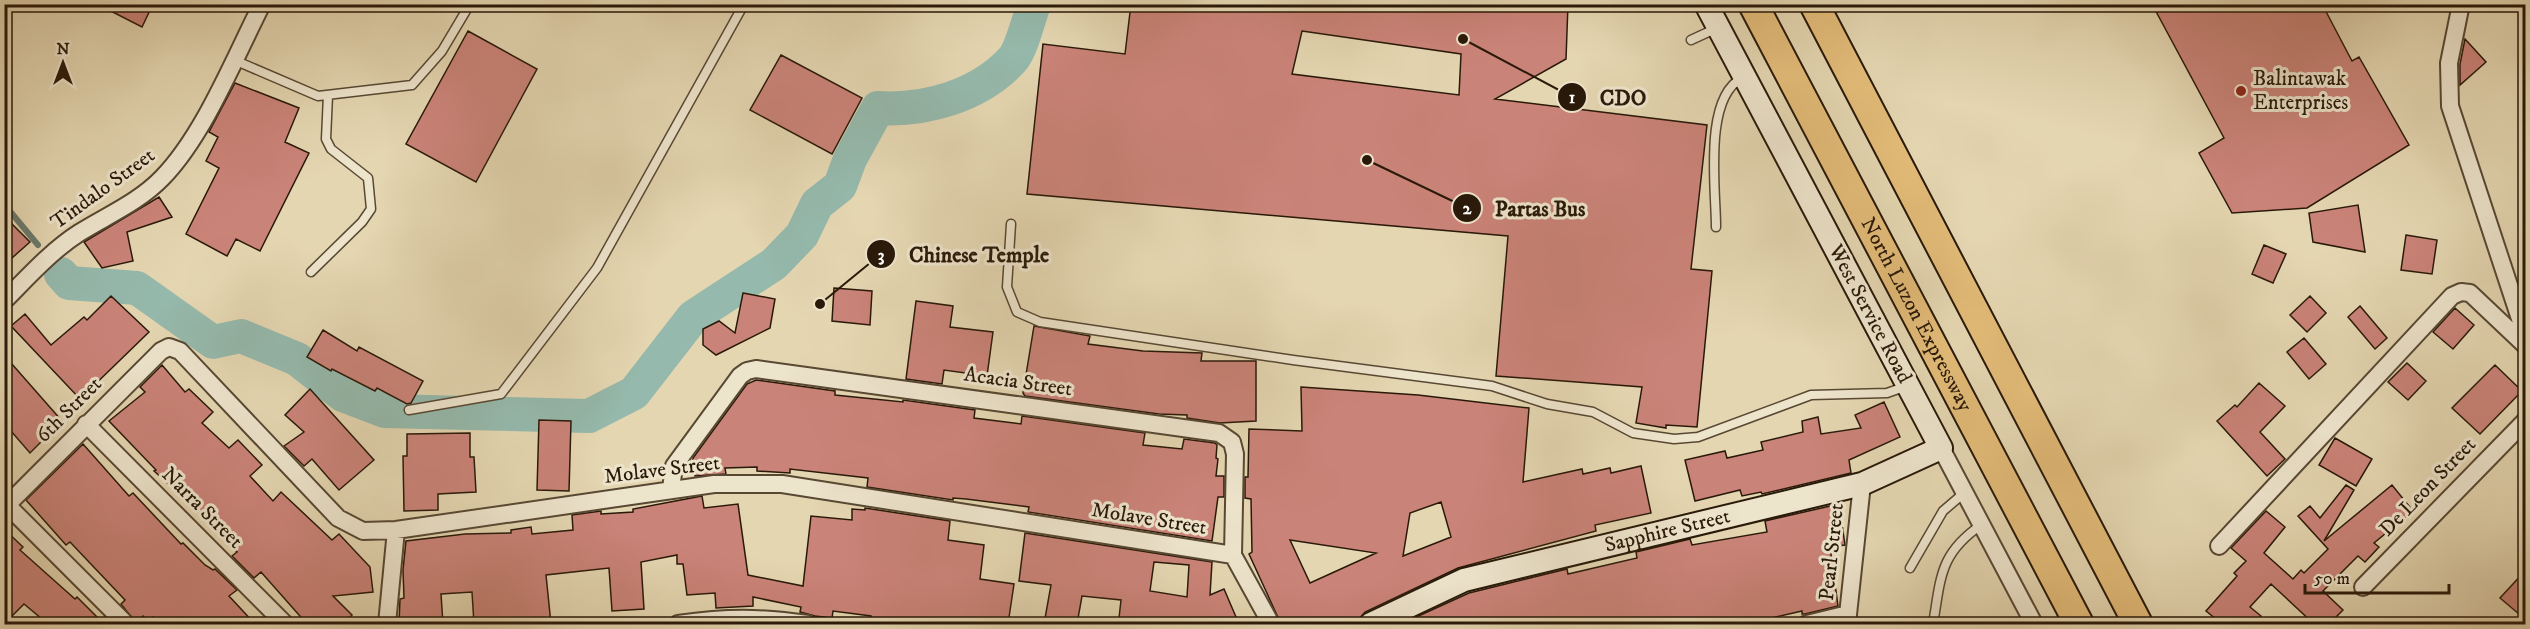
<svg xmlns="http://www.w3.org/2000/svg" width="2530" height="629" viewBox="0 0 2530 629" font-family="'IM FELL DW Pica',serif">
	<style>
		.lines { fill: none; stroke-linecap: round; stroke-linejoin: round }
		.stream { stroke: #6a796b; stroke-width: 6 }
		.river { stroke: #95b9ac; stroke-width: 34 }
		.building { fill: #ca8378; stroke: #291909; stroke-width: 1.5; fill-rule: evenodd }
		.lane-casing { stroke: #584833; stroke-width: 11 }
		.street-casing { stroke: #584833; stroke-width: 20 }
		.secondary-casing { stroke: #291909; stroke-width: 26 }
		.highway-casing { stroke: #291909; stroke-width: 32 }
		.lane { stroke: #ede4cc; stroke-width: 8 }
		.street { stroke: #ede4cc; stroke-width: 16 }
		.secondary { stroke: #ede4cc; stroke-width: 22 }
		.highway { stroke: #e2bb78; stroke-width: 28 }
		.poi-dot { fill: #8f2418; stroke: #ede4cc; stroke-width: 2 }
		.labels { text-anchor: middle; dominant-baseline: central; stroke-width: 6; stroke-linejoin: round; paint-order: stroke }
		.poi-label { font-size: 21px; fill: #291909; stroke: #ede4cc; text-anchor: start }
		.street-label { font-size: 21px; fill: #291909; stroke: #ede4cc }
		.leader { fill: none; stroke: #291909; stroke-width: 2 }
		.callout-dot { fill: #291909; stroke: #ede4cc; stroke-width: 2 }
		.mark-label { font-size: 18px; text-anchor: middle; font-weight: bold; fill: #fff }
		.callout-label { font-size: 22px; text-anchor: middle; font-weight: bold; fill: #291909; stroke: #ede4cc; stroke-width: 6; stroke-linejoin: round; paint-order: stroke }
	</style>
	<rect width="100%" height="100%" fill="#e4d6b1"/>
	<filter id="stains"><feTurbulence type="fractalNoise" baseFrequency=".00333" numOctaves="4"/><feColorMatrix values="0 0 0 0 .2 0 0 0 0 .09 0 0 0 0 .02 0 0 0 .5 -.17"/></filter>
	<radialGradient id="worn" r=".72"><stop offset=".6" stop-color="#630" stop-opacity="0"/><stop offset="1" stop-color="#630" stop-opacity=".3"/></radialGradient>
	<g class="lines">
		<path class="stream" d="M4,204L38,245"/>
		<path class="river" d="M61,274L69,283L137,288L213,342L241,336L297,359L343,395L385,411L589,416L634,393L693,317L774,264L802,235L817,204L840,186L850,159L878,108C925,111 979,96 1012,60C1021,51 1029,18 1034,4"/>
	</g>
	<path class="building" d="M97,4H153L142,27Z
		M1131,4H1568L1566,59L1495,99L1707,125L1691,269L1712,271L1697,427L1666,425V428L1636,423L1642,387L1496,376L1508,236L1027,194L1043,44L1125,54ZM1302,31L1461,54L1459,95L1292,74Z
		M2152,4H2322L2352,61L2359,57L2409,145L2307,208L2232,213L2199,153L2224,138Z
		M468,31L537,69L476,182L406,144Z
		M2465,39L2486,62L2460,85V64Z
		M781,55L862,98L832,154L750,110Z
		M235,83L299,108L285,142L309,153L260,251L236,239L227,256L186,234L219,168L206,161L218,137L209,132Z
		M159,197L172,217L127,232L133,261L102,268L84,242Z
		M2358,205L2365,252L2313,242L2309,213Z
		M4,216L30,242L4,265Z
		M2406,235L2437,240L2432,274L2401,270Z
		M2264,245L2286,254L2273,283L2252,274Z
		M834,288L872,291L870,325L832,321Z
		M743,293L775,299L770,328L716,355L703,345V329L719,321L735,333Z
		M111,296L149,332L80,399L11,326L25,314L51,345L84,317L87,320Z
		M2310,296L2326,313L2307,332L2290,315Z
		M916,301L953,306L950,327L993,332L987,376L944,370L942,384L906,379Z
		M2360,306L2387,338L2375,349L2348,317Z
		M2455,308L2474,325L2453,349L2433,332Z
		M1034,326L1090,336L1088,344L1143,351L1202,353L1201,361H1256V421L1220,423L1187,418V415L1159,414L1025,396L1023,393Z
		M323,330L357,351L359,347L423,381L411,403L407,404L377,388L375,391L332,369L331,371L307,357Z
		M2304,338L2326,364L2309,379L2287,352Z
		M4,355L62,421L30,453L4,423Z
		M2407,363L2426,381L2408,400L2388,382Z
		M162,365L185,392L189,389L213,412L202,423L229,448L238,440L262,465L250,476L273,501L281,492L332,540L339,534L370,567L373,592L333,596L352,615L343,624H307L261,572L254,578L232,556L237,552L204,516L154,471L156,470L109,421L145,392L140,387Z
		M2495,365L2522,391L2480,434L2452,408Z
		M756,380L835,391V395L903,402V400L975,410L974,418L1021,424L1022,416L1145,433L1143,445L1182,449L1184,439L1215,443L1217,445L1216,458L1218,459L1216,476H1224V497H1218L1212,541L1028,512L1029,507L966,499L953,498V500L867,487L868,478L790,469V473L757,471V467L725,468L726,474L695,476L693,458L747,384Z
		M2259,383L2285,406L2260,432L2285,459L2267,476L2217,421L2235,405L2237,407Z
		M1301,387L1418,395L1529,408L1523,482L1582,469L1583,474L1610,468L1611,473L1641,466L1651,513L1595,525L1596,531L1458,568L1365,612L1359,619L1348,624H1281L1249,554L1252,552L1251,499L1245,498V477H1248L1249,429L1302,431ZM1441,502L1451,537L1403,556L1410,513ZM1290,540L1376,553L1310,583Z
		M310,389L374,460L339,490L312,459L304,466L284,446L304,432L285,415Z
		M1884,402L1900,437L1849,460L1851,473L1762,494L1761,492L1742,496L1740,490L1695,501L1685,460L1725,451L1727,458L1763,450L1761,442L1803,432L1802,421L1818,417L1821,434L1861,428L1855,415Z
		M539,420L571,421L569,491L537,490Z
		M470,433V457H474L476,492L438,494V510L404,511L403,456H407V434Z
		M2335,438L2372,459L2356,486L2319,465Z
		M83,444L129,496L133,493L181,544L183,543L205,565L213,570L215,569L237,590L229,596L255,624H163L153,617L148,621L143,616L136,623L121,604L125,600L70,542L66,545L26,500Z
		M2346,485L2354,490L2324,541L2392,485L2413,511L2374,543L2379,547L2365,562L2358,556L2323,591L2343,610L2329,624H2314L2271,584L2250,607L2261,616L2254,624H2222L2206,611L2237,576L2234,573L2246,561L2231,548L2266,511L2285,527L2264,553L2293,579L2301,570L2304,573L2328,549L2298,516L2310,506L2320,518Z
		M702,496L704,508L738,504L748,575L803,586L811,516L852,520V509L865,510V508L950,521L948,540L984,545L980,579L1014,584L1008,624H933L898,620L897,624L871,622V616L833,611L832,618L815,616L800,612L801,607L753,597V606L716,608L715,593L687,595L683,564H677V555L641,562L644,609L612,611L609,568L546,575L551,624H474L472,592L441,594L443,624H399L400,599L404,598L403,570L406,541L465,534L511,533V530L531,527L532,534L573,530L572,515L601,511V514L633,512V509Z
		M1839,504L1845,545L1830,547L1838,606L1805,614H1802V611L1746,624H1417L1414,618L1469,593L1567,569L1568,574L1637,558L1636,552L1690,539L1692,545L1767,532L1765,521Z
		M4,529L23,547L20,550L75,599L77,597L102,622L106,619L112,624H48L24,604L4,624Z
		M1025,533L1212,562L1210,595L1224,589L1239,624H1125L1126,618H1119L1121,600L1082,596L1077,624H1044L1051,585L1019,581ZM1154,562L1189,565L1187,597L1150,591Z
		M2526,570V620L2500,598Z"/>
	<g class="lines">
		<defs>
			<path id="lane" d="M1691,40L1717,28
				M234,60L318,96L412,85L442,51L470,4
				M1011,224L1007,287L1017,312L1040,322L1293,360L1492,386L1547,404L1593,412L1633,433L1674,439L1698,437L1811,395L1887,393L1907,386
				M1716,227C1716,189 1703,98 1742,78
				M311,272L362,222L371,209L368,178L331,149L326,139L328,95
				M409,410L501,394L597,268L744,4
				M1910,568L1943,511L1964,493
				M1933,624C1941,578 1939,554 1981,525"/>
			<path id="street" d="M2461,4L2449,63L2450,106L2526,337
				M4,301C27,278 51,251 79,233C106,216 139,202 162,178C204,135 234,59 262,4
				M86,424L285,624
				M1941,448L2034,624
				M671,489L674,466L740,376L747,371L756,369L1219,433L1232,442L1235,454L1233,555L1271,624
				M4,502L126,624
				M4,508L161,351L169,347L180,351L338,518L363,531L396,530L714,484H782L1233,555
				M2219,546L2452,296L2461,292L2470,293L2526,346
				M2363,587L2526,420
				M387,624L396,530
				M678,624C727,617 759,617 808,624
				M1807,624L1848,614
				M1847,624L1862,484"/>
			<g id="secondary">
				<path id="s1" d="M1371,624L1464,580L1862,484L1941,448L1706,4"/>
			</g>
			<g id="highway">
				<path id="s2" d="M1753,4L2079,624"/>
				<path d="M1814,4L2138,624"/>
			</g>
		</defs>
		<use href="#lane" class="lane-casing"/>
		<use href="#street" class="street-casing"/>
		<use href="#secondary" class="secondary-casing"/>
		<use href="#highway" class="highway-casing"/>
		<use href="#lane" class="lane"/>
		<use href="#street" class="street"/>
		<use href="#secondary" class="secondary"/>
		<use href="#highway" class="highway"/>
	</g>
	<circle class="poi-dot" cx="2241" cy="91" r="6"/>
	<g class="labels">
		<g class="poi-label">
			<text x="2253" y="79">Balintawak<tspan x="2253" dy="24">Enterprises</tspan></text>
		</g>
		<g class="street-label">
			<text transform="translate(103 189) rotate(-36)">Tindalo Street</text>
			<text transform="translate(1870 314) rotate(62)">West Service Road</text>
			<text stroke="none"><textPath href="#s2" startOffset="351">North Luzon Expressway</textPath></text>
			<text transform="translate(1018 382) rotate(8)">Acacia Street</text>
			<text transform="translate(69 410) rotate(-45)">6th Street</text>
			<text transform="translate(662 470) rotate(-7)">Molave Street</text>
			<text transform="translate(2428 487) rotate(-46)">De Leon Street</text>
			<text transform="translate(202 508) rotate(45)">Narra Street</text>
			<text transform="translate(1149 519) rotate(9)">Molave Street</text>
			<text stroke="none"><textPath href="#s1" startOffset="312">Sapphire Street</textPath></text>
			<text transform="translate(1832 552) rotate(-84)">Pearl Street</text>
		</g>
	</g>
	<path class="leader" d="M1463 39L1572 97M1367 160L1467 208M820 304L881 254"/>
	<g class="callout-dot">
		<circle cx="1463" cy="39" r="6"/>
		<circle cx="1367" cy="160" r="6"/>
		<circle cx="820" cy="304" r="6"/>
		<circle cx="1572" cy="97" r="15"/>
		<circle cx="1467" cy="208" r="15"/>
		<circle cx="881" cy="254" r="15"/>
	</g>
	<g class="mark-label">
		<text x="1572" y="103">1</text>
		<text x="1467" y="214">2</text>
		<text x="881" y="261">3</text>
	</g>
	<g class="callout-label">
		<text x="1623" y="105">CDO</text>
		<text x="1540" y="216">Partas Bus</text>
		<text x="979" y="262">Chinese Temple</text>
	</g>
	<rect width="2530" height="629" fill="none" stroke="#e4d6b1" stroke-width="24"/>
	<rect x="6" y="6" width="2518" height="617" fill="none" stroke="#291909" stroke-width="3"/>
	<rect x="12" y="12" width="2506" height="605" fill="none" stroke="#291909" stroke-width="1.5"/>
	<g transform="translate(63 63)" stroke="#ede4cc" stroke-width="4.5" paint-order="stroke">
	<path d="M0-4.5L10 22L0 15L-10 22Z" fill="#291909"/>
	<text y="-9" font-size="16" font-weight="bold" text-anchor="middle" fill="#291909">N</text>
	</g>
	<path d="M2305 584v9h144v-9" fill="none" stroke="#291909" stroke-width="3"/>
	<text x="2314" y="584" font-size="18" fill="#291909" stroke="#ede4cc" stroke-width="4.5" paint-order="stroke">50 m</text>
	<rect width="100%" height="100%" filter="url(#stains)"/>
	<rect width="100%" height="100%" fill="url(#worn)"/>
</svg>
